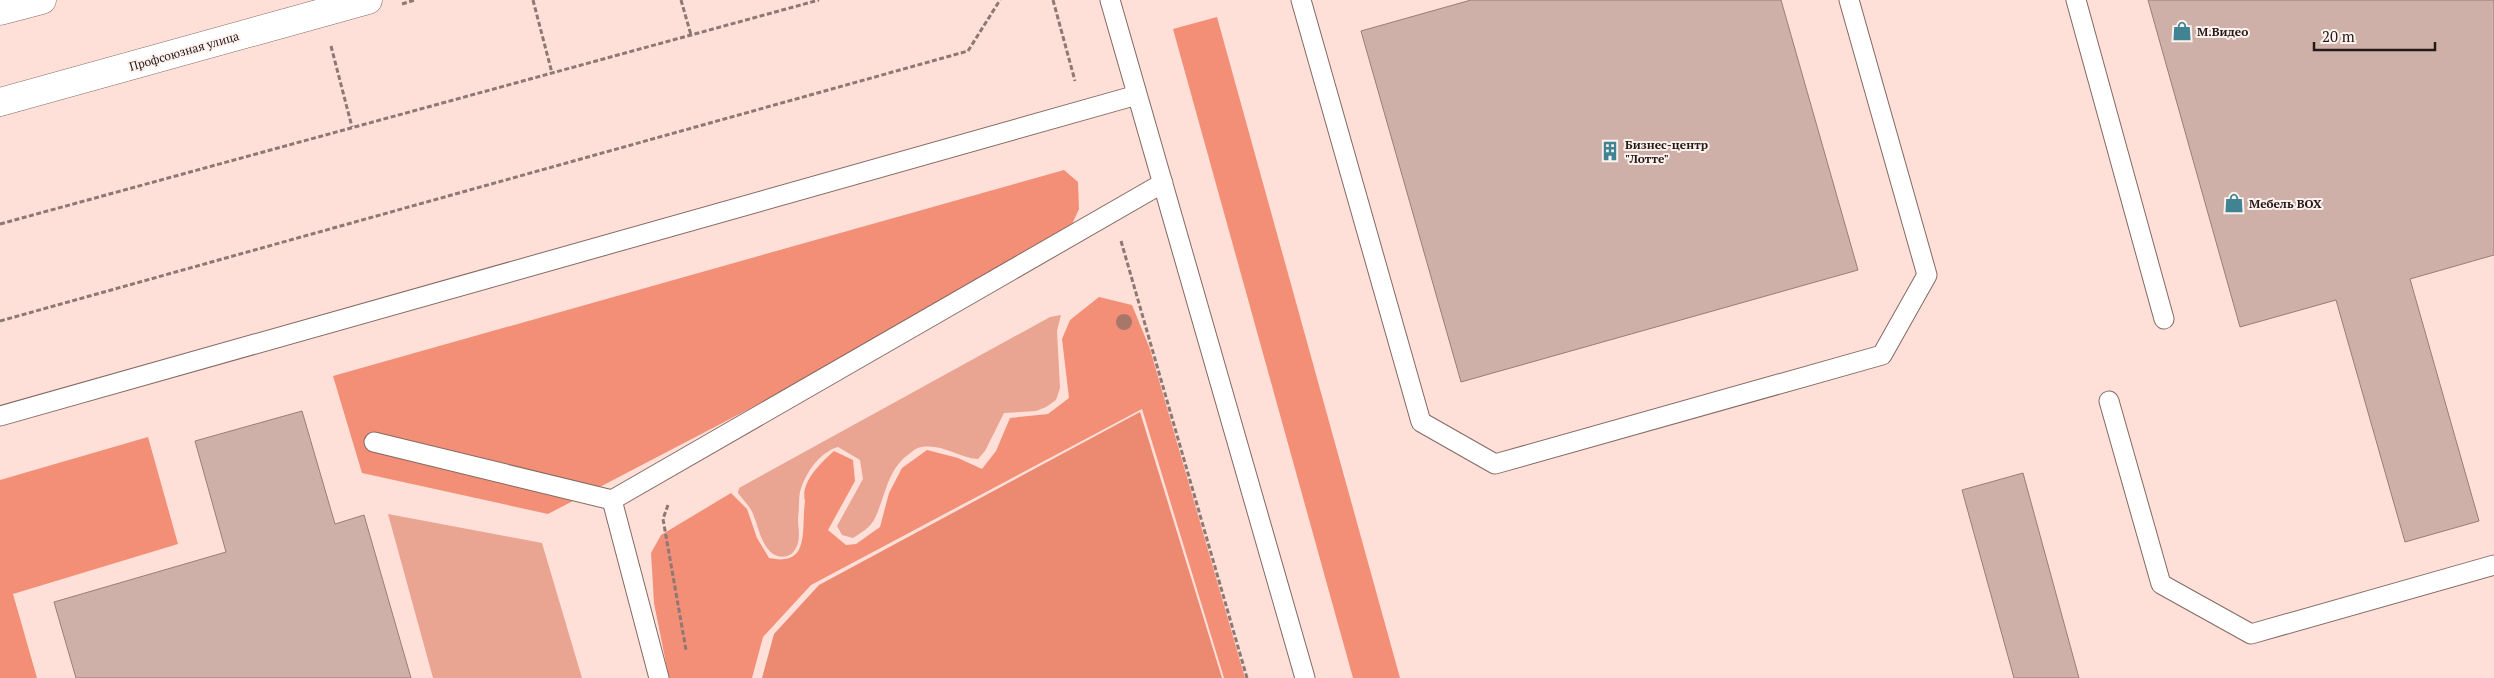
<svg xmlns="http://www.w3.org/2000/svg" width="2494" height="678" viewBox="0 0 2494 678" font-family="'PT Serif',serif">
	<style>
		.green { fill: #e9a492 }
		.forest { fill: #f38f77 }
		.water { fill: #ec8971 }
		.building { fill: #ceb0a9; stroke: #997d76 }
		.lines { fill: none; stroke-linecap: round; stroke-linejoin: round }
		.lane-casing { stroke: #846962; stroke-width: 21 }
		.primary-casing { stroke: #846962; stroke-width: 29 }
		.path { stroke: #8d7873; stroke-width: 3; stroke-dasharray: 5 2.5; stroke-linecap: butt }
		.lane { stroke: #fff; stroke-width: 19 }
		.primary { stroke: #fff; stroke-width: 28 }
		.tree { fill: #a7776b }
		.labels { text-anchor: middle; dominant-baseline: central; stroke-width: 4; stroke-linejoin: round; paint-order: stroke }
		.poi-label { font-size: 12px; font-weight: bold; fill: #241917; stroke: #fef2ef; text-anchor: start }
		.street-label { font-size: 12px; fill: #241917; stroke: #fef2ef }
	</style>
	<rect width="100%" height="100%" fill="#ffe0d8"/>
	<path class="green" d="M1061,315L1057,331L1060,388L1056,400L1046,407L1036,411L1004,413L985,451L978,459C958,458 944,444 922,447C917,447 913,451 909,454C887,470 886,495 875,518C871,527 861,533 853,538L842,535L837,526L863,479L860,460L838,447C820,452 805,473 800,492C799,495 799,512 798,518C798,527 801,539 796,548C790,560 775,559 768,549C760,539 758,526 753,514C750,506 743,500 738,493L739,488L1050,317Z
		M388,514L542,543L582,678H433Z"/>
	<path class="forest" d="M1217,17L1400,678H1353L1173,29Z
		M1064,170L1078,182L1079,209L1067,235L1025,265L548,514L362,473L333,376Z
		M1099,297L1132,305L1150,349L1245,678H1224L1142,409L811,585L763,637L752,678H669L654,603L651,553L661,535L731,493L747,509L757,538L769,558C811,567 801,530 805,501C800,482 821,463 834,451L853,460L855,481L828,530L846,545L856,544L880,527L889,493L902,468L927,450L958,458L982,469L996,451L1010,418L1048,414L1069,398L1062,339L1070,320Z
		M148,437L178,544L13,594L37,678H0V480Z"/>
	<path class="water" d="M1140,412L1222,678H762L774,634L819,585Z"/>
	<path class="building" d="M1471,0H1781L1858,270L1461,382L1361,31Z
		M2148,0H2494V255L2410,279L2479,521L2405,542L2336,300L2240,327Z
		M302,411L335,524L364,515L411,678H76L54,602L226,552L195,441Z
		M2023,473L2079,678H2014L1962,490Z"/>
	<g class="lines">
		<defs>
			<path id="lane" d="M1110,0L1305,678
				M1301,0L1421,422L1495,464L1882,355L1927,275L1849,0
				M2076,0L2164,319
				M2109,401L2161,584L2251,634L2494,565
				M0,416L1137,95
				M374,442L612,500
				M659,678L612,500L1163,183"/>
			<path id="primary" d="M0,11L42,0
				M0,102L368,0"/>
		</defs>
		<use href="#lane" class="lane-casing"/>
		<use href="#primary" class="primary-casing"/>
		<path class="path" d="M533,0L552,73
			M681,0L691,35
			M1053,0L1075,81
			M402,4L415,0
			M331,46L352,127
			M0,224L819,0
			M1121,241L1247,678
			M0,321L968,51L1000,0
			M668,505L663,519L686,650"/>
		<use href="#lane" class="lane"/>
		<use href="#primary" class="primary"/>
	</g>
	<circle class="tree" cx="1124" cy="322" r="8"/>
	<defs>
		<symbol id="shop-bare" viewBox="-9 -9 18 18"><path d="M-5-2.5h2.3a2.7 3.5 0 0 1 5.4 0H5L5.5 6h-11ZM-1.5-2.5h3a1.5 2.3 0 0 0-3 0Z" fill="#408393" stroke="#fef2ef" stroke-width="2.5" paint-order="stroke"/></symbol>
		<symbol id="building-bare" viewBox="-9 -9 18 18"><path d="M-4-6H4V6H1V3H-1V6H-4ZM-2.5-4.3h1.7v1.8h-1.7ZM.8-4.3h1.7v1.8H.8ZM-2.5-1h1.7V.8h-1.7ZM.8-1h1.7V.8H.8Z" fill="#408393" stroke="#fef2ef" stroke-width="2.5" paint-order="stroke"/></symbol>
	</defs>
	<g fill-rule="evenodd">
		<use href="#shop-bare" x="2168" y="17" width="28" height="28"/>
		<use href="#building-bare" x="1596" y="137" width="28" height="28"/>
		<use href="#shop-bare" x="2220" y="189" width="28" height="28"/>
	</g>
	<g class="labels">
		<g class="poi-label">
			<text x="2197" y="31">М.Видео</text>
			<text x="1625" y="144">Бизнес-центр<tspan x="1625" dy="14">"Лотте"</tspan></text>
			<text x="2249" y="203">Мебель BOX</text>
		</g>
		<g class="street-label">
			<text transform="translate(184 51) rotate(-16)">Профсоюзная улица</text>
		</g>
	</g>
	<path d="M2314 42v8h121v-8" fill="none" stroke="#241917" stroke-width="2.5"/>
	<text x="2322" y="42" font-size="15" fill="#241917" stroke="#fef2ef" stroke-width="4" paint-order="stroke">20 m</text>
</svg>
